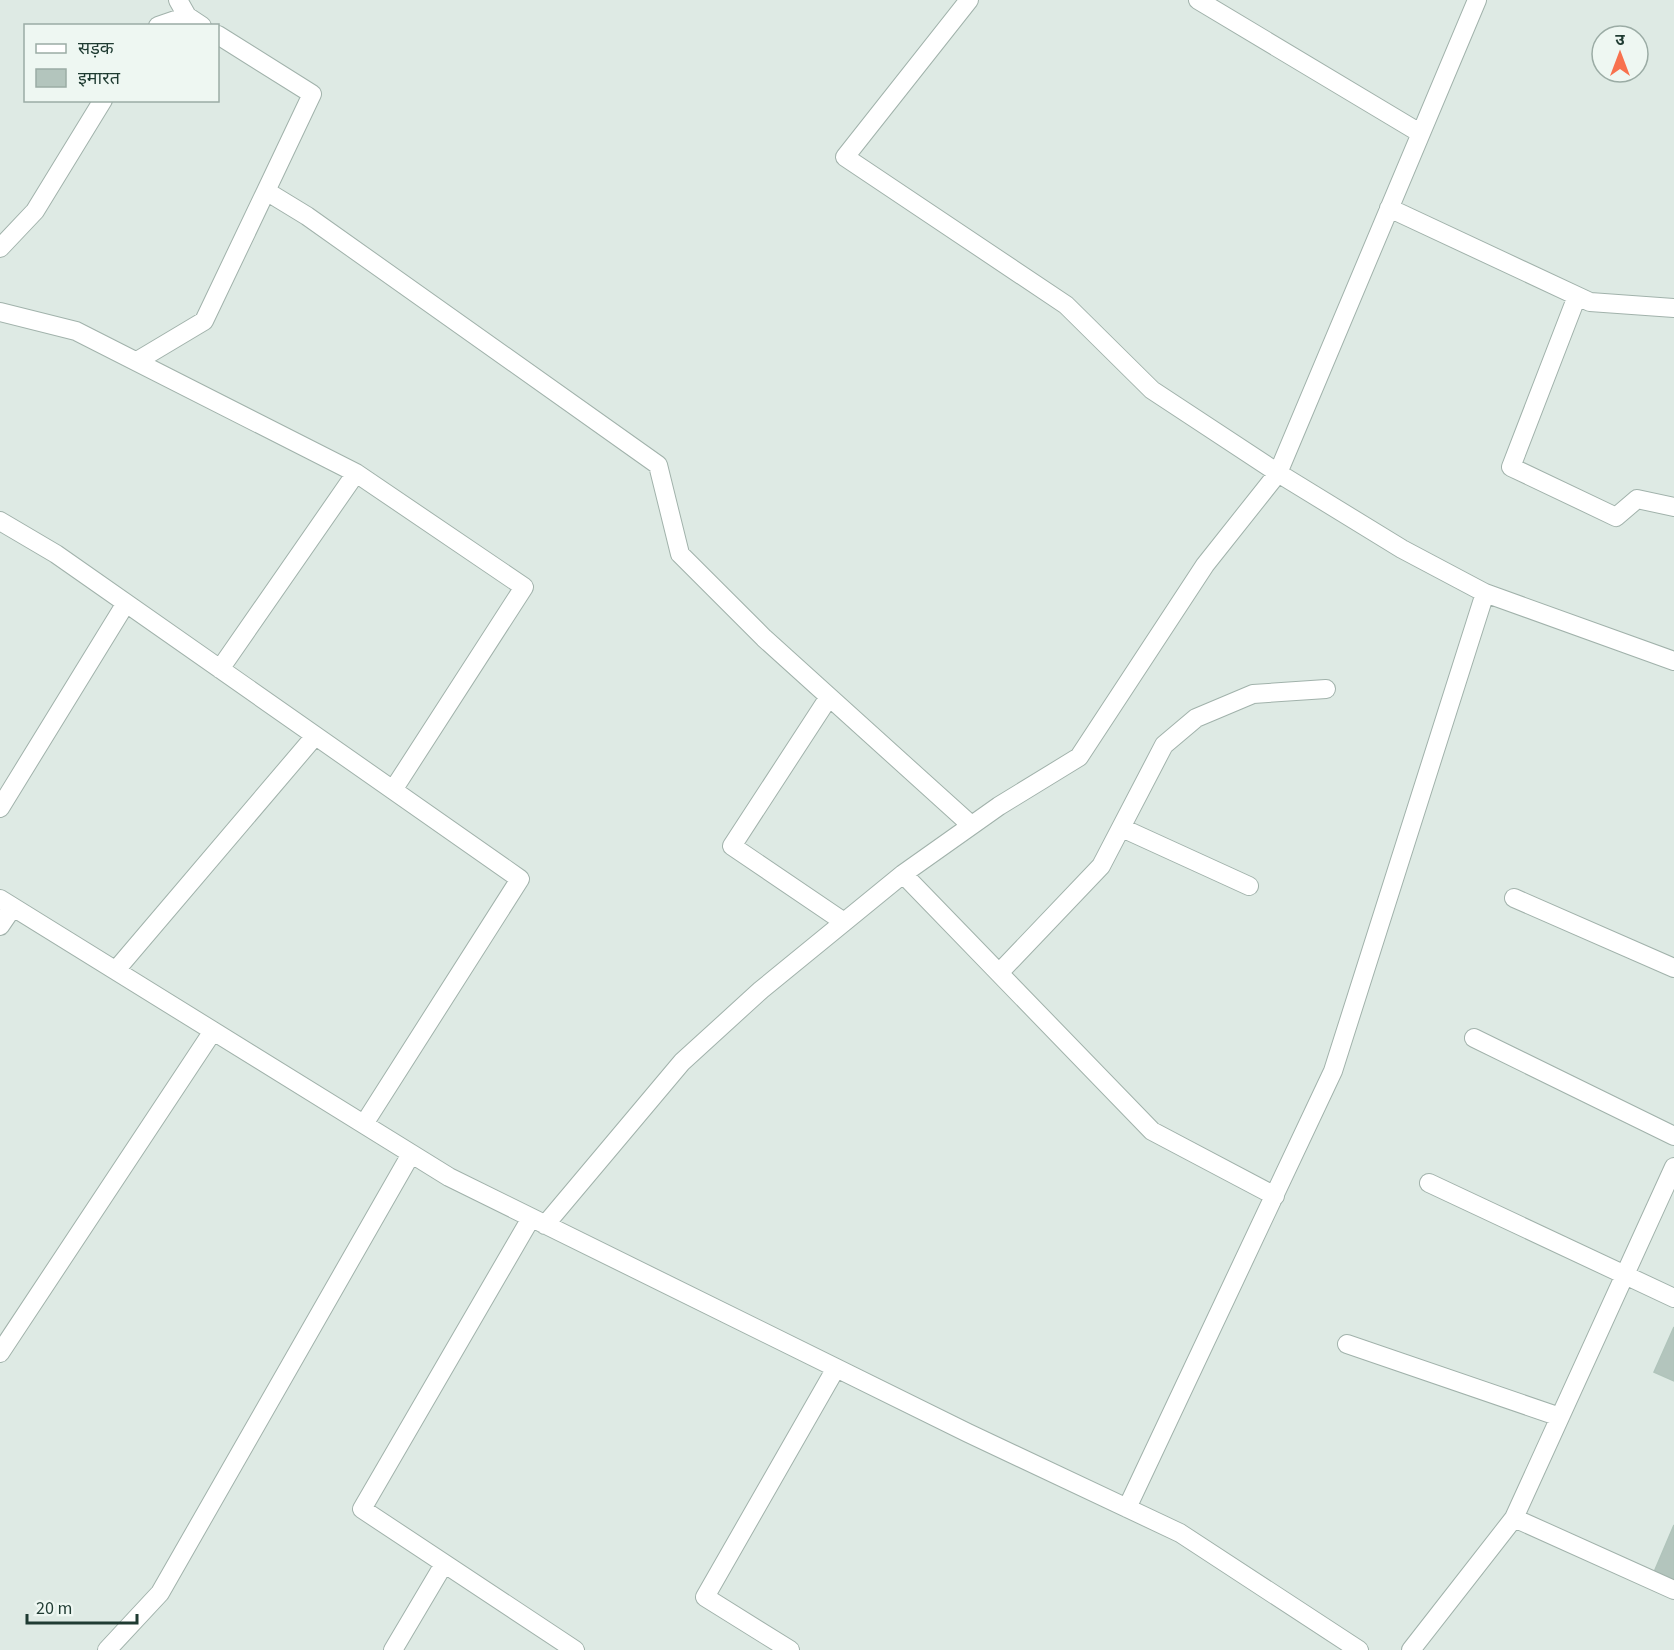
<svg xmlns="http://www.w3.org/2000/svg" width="1674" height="1650" viewBox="0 0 1674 1650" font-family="'Source Sans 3','Noto Sans Devanagari',sans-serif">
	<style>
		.building { fill: #b3c5bd; stroke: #b0c4bb; stroke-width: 1.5 }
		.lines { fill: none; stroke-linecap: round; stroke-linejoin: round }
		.minor-casing { stroke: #a1b2ab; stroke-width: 20 }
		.minor { stroke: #fff; stroke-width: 18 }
	</style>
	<rect width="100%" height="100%" fill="#deeae4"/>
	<path class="building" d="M1674,1327V1381L1654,1372Z
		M1674,1525V1580L1654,1572Z"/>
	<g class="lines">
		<defs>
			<path id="minor" d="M178,0L187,16L202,26
				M969,0L845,157L1066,305L1152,390L1278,473L1402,549L1485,593L1674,661
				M1198,0L1420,133
				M158,26L187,16
				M218,35L312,94L266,191L307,216L658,465L680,554L764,638L971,825
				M1389,208L1590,302L1674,308
				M0,248L35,211L103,100
				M1577,296L1511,467L1616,517L1637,499L1674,507
				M0,312L76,331L356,473L524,587L393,790
				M137,361L204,321L266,191
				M0,521L56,554L520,879L364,1124
				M220,669L356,473
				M829,697L732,846L844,922
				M0,808L126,603
				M1122,828L1249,886
				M903,874L1152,1131L1275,1196
				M1514,898L1674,968
				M0,899L449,1177L968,1433L1180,1533L1359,1650
				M0,926L13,907
				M116,970L315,736
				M999,973L1101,866L1164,745L1196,718L1253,694L1326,689
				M1474,1038L1674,1136
				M1429,1183L1674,1298
				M531,1218L362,1509L575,1650
				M545,1225L682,1062L761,990L903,874L999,806L1079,757L1205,565L1278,473L1477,0
				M1347,1344L1560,1417
				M0,1353L213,1031
				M1127,1508L1333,1071L1485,593
				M1514,1518L1674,1590
				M107,1650L160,1593L411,1154
				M393,1650L444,1564
				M790,1650L705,1597L836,1368
				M1411,1650L1514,1518L1674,1167"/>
		</defs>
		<use href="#minor" class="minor-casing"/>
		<use href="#minor" class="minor"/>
	</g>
	<rect x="24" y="24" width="195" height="78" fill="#eef7f2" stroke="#9baca5" stroke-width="1.5"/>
	<rect x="36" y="44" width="30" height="9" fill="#ffffff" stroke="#9baca5" stroke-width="1.5"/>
	<text x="78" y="54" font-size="18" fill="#1f3b32">सड़क</text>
	<rect x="36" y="69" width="30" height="18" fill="#b3c5bd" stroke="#9baca5" stroke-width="1.5"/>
	<text x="78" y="84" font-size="18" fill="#1f3b32">इमारत</text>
	<g transform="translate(1620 54)"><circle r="28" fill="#eef7f2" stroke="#9baca5" stroke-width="1.5"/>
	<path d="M0-4.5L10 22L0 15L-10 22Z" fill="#f8714e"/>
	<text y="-9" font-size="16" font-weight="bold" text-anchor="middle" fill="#1f3b32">उ</text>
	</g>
	<path d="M27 1614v9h110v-9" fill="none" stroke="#1f3b32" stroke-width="3"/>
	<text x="36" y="1614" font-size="18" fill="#1f3b32" stroke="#eef7f2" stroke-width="4.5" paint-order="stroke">20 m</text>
</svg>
